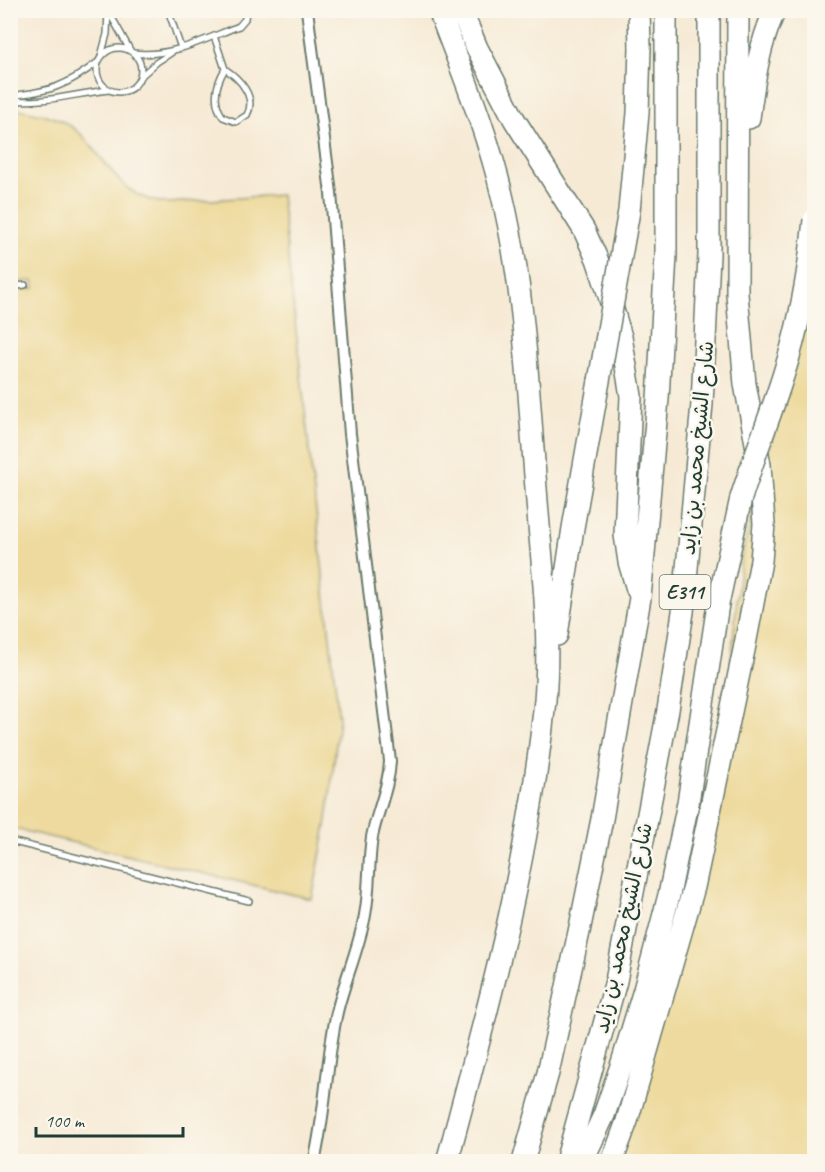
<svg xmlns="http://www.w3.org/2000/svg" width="825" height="1172" viewBox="0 0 825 1172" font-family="Caveat,'Playpen Sans Arabic',sans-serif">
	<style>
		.sand { fill: #eeda9e; stroke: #868c69; stroke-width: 1.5 }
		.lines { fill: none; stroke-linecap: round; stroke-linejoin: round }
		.service-casing { stroke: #6a7a6c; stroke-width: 8 }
		.minor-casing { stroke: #6a7a6c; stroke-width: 14 }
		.motorway-casing { stroke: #6a7a6c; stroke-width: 24 }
		.service { stroke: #fff; stroke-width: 5 }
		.minor { stroke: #fff; stroke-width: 10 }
		.motorway { stroke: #fff; stroke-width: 21 }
		.motorway-bridge-casing { stroke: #6a7a6c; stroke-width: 24; stroke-linecap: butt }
		.motorway-bridge { stroke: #fff; stroke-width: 21 }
		.labels { text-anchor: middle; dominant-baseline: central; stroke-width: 5; stroke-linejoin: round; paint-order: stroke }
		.shield { fill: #fbf7ec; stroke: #61756b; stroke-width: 1.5 }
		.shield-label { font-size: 20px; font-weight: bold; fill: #1f3d34 }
		.street-label { font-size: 21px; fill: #1f3d34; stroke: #fbf7ec }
	</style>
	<rect width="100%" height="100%" fill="#fbf7ec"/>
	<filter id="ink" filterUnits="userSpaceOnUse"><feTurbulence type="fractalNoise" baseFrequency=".0167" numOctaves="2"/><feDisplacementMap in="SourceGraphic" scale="12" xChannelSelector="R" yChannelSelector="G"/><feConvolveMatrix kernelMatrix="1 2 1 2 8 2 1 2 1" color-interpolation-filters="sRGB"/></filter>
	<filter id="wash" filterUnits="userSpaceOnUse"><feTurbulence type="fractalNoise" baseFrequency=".008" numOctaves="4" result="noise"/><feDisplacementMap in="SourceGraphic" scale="24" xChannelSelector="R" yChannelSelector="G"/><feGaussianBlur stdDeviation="1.35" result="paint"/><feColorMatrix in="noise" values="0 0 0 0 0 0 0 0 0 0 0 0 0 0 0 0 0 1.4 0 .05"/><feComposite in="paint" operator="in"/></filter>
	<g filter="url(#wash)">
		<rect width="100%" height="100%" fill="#f6ead5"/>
		<path class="sand" d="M11,108C34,112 57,115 76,130C108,156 117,201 169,203L281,195L339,719L327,820L312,899L11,828L10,291L34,288L33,281L11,282Z
			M814,284V1161L620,1162L727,704L741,559L790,367Z"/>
	</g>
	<g filter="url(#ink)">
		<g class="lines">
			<defs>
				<path id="service" d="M168,10L181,48
					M110,14L130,50
					M214,36L225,69
					M97 70a22 22 0 1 1 44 0a22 22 0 1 1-44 0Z
					M133,53C170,58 205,39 239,26L245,19L246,10
					M101,56L107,34L108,10
					M225,69C239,78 257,97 247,115L236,122L223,117C212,102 216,84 225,69Z
					M141,76L157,62L171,53
					M10,96C51,91 65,87 98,62
					M10,100C44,104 77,93 109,90
					M10,287L25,285
					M10,841L249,901"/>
				<path id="minor" d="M307,10L331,193L350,434L390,761C389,788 377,811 372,837C368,863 370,889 365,915C359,948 345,979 337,1012C326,1061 326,1112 314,1162"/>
				<path id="motorway" d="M439,10C462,72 487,131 502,195C525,290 528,390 536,488C541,559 551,628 545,700C530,856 488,1010 447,1162
					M461,10L477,48L514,119L584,230L597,259L607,289L621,337L631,396L625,535L629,562L637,589
					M639,10L640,47
					M749,118C754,81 759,45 775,10
					M557,635L573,528L599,381
					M523,1162L548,1073L579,932L602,819L640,598L658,399L666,255V10
					M566,1162L616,981L668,710L683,612L702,404L709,255V10
					M582,1162L604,1115L622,1063L644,990L669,895L688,803L718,604L741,498
					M612,1162L627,1121L694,887L744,650L761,561L764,524L760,465L745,384L737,294L738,10"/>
			</defs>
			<use href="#service" class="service-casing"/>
			<use href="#minor" class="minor-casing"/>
			<use href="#motorway" class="motorway-casing"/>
			<use href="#service" class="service"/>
			<use href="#minor" class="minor"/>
			<use href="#motorway" class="motorway"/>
			<defs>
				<path id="motorway-bridge" d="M599,381L629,211L638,113L640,47
					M741,498C754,456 771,415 784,373C800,323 809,272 814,220"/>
			</defs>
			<use href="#motorway-bridge" class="motorway-bridge-casing"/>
			<use href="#motorway-bridge" class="motorway-bridge"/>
		</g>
	</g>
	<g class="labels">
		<rect class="shield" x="659.5" y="575" width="51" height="34" rx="4.5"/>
		<g class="shield-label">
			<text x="685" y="592">E311</text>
		</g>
		<g class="street-label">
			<text transform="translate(697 448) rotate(-85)">شارع الشيخ محمد بن زايد</text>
			<text transform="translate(623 928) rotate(-78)">شارع الشيخ محمد بن زايد</text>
		</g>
	</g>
	<rect width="825" height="1172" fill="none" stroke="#fbf7ec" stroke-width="36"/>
	<path d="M36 1127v9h147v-9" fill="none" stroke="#1f3d34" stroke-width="3"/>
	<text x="45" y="1127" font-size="18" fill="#1f3d34" stroke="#fbf7ec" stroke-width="4.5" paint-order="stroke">100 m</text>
</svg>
